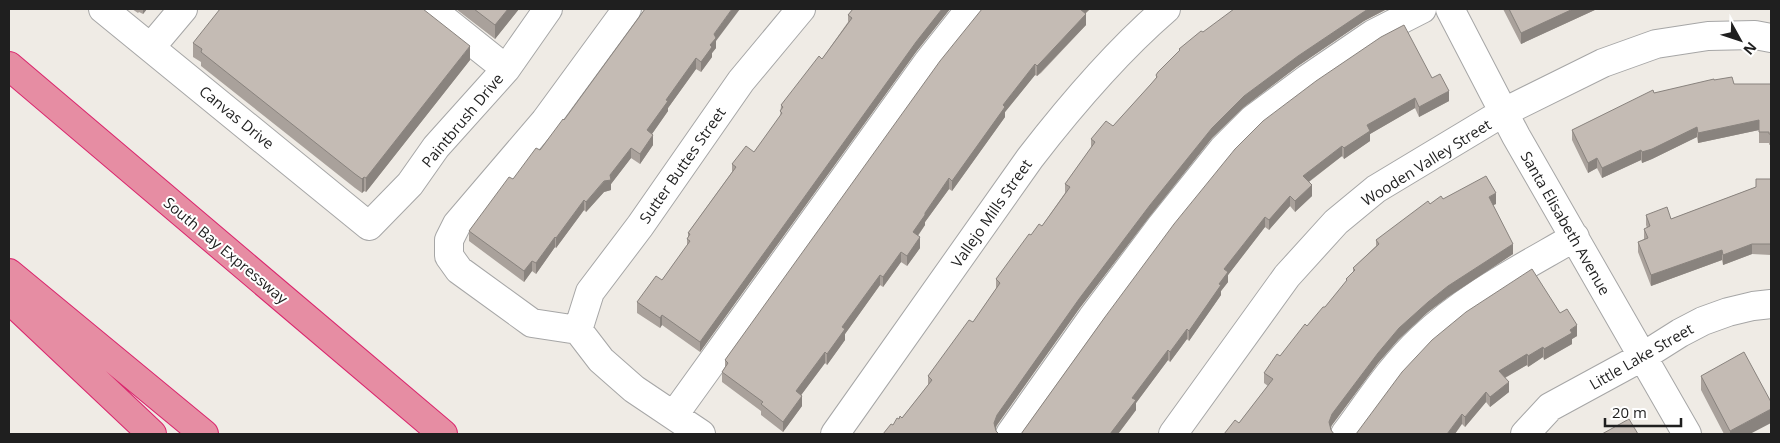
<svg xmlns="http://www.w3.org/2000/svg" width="1780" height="443" viewBox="0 0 1780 443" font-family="'Open Sans',sans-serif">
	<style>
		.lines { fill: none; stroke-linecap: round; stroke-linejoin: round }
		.minor-casing { stroke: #a6a6a6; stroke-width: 30 }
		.highway-casing { stroke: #da256d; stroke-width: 30 }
		.minor { stroke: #fff; stroke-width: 28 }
		.highway { stroke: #e68da3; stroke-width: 28 }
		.wall { fill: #a9a19b }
		.shaded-wall { fill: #89837e }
		.building { fill: #c4bbb4; stroke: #89837e }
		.labels { text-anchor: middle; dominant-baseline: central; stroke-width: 4; stroke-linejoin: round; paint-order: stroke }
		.street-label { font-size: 15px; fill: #1f1f1f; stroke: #fff }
	</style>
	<rect width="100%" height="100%" fill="#efebe5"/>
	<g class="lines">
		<defs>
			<path id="minor" d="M103,9L369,226L410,184L436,147L506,69L548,9
				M431,9L506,69
				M1450,9L1516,136L1687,434
				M151,47L183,9
				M578,330L532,323L459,270L449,256V240L457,224L545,121L627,9
				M578,330L590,292L640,226L741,81L801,9
				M578,330L601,360L634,389L701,434
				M674,415L928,62L970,9
				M835,434L1030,158C1071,105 1115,53 1166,9
				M1010,434L1092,318L1162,225L1223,149L1253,119L1307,79L1373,34L1422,9
				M1173,434L1287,276L1336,222L1376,189L1504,112L1603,63L1656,44L1708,36L1755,35L1771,38
				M1345,434C1369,402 1391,367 1421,339C1466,296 1522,268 1575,237
				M1525,434L1550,407L1642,357L1680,333L1703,321L1728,312L1753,306L1771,304"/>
			<path id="highway" d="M9,66L443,434
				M9,273L204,434
				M9,299L152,434"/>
		</defs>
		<use href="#minor" class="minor-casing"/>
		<use href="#highway" class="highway-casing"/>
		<use href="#minor" class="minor"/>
		<use href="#highway" class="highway"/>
	</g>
	<path class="wall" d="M132,9H147L143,14L139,12L138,13Z
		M456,9H519L495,39Z
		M853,9H950L916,52L700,352L662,325L660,328L637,313V302L662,280L687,246V239L688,237V233L732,172V164L754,152L780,117L781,105L822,59L848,22V15Z
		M982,9H1090L1085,14L1086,25L1041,73L1037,76L1035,75L1005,112V117L952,191L949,189L925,222V225L918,236L920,248L907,266L901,262L883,287L880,285L845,334V340L827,365L825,363L801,395L802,406L783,432L761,415V411L722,382V372L725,367V360Z
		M1385,9V10L1364,21L1298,66L1244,107L1212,138L1150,216L1079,309L997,425H893L899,419L902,418L928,385V376L973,322L996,289V279L1031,235L1042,226L1065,193V184L1091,148V139L1113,126L1156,79V75L1179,51V49L1203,32Z
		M1503,9H1597L1521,44Z
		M716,41V48L712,53V57L701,72L696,69L668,108V111L652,134L653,145L640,164L631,158L611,184V190L604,192L586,212L584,210L556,248L555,247L536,274L532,271L524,282L469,241V231L513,179L540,150L564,120Z
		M193,43L470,60L366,192L364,191L362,193L355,188L201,66V62L193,57Z
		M1432,78L1449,101L1419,117L1415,108L1370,134V141L1344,159L1342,156L1309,182L1312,196L1295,212L1290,206L1269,230L1265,227L1228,275V282L1221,291V295L1189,341L1187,339L1170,362L1168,360L1136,403V410L1118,434H1021L1105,317Z
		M1714,80L1734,84H1771V144L1769,145V143H1759V130L1698,143L1697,137L1652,159L1642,163L1641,160L1602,178L1597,168L1588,173L1572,140V130L1654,93Z
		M1771,179V255L1752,254L1723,265L1722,260L1651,286L1638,252V242L1644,239V229L1647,228L1646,225V215L1671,219L1756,187Z
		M1443,199L1496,204L1493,205L1513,254L1448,297L1428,312L1399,339L1378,363L1332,425L1239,423L1268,386L1264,383V373L1280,356L1307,326L1325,307L1346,282V279L1353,272V268L1376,246V240L1430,204Z
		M1560,313L1577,336L1572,339V344L1544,360L1543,357L1528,367L1527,365L1505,378L1509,392L1490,407L1486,402L1465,427L1462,424L1356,434Z
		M1701,376L1750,434H1724L1701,390Z"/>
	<path class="shaded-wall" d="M143,9H147L143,14Z
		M508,9H519L495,39V25Z
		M732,9H740L716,41V48L712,53V57L701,72V62L710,45L714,34Z
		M942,9H950L916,52L700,352V342L916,42Z
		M1079,9H1090L1079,19Z
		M1368,9H1385V10L1364,21L1298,66L1244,107L1212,138L1150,216L1079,309L997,425L994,433V423L997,415L1079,299L1150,205L1212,128L1244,96L1298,56Z
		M1573,9H1597L1521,44V33Z
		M1086,14V25L1037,76V66Z
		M470,46V60L366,192V178Z
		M696,58V69L668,108V111L647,141V130L666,100Z
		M1035,64V75L1005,112V117L952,191V181L1003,105Z
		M1449,91V101L1419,117V107Z
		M1415,98V108L1370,134V141L1344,159V148L1367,125Z
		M1759,120V130L1698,143V133Z
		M1697,127V137L1652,159L1642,163V152Z
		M653,135V145L640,164V154Z
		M1342,146V156L1303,186V176Z
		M631,148V158L611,184V190L604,192L586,212V202L610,175Z
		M1641,150V160L1602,178V168Z
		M1597,158V168L1588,173V163Z
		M364,177V191L362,193V179Z
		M949,178V189L925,222V225L913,242V232L925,213Z
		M1312,185V196L1295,212V201Z
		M1496,193V204L1489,207V197Z
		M1290,196V206L1269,230V220Z
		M584,200V210L556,248V238Z
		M1265,217V227L1228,275V282L1221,291V295L1189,341V331L1219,284L1224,269Z
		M555,237V247L536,274V263Z
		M920,237V248L907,266V256Z
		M1513,244V254L1448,297L1428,312L1399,339L1378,363L1332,425L1329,433V422L1332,414L1378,353L1399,328L1428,302L1448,286Z
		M1752,244V254L1723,265V255Z
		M1722,250V260L1651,286V275Z
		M901,252V262L883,287V277Z
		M532,261V271L524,282V271Z
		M880,275V285L845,334V340L827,365V354L842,327Z
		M662,315V325L660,328V318Z
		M1577,325V336L1572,339V344L1544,360V349Z
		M1187,329V339L1170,362V352Z
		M1543,347V357L1528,367V356Z
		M1168,350V360L1136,403V410L1118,434H1110L1132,398Z
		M825,352V363L796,402V391Z
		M1527,354V365L1499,381V371Z
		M1509,382V392L1490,407V397Z
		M1486,392V402L1465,427V417Z
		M802,396V406L783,432V422Z
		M1771,409V423L1750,434H1730V431Z
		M1462,414V424L1455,434H1447Z"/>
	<path class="building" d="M220,9H423L470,46L366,178L364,177L362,179L355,174L201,52L202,49L193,43Z
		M474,9H508L495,25Z
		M645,9H732L714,34L716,38L710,45L712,47L701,62L696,58L666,100L668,101L647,130L653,135L640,154L631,148L610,175L611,180L604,181L586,202L584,200L556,238L555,237L536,263L532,261L524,271L469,231L509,177L513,179L536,148L540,150L563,119L564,120Z
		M853,9H942L916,42L700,342L662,315L660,318L637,302L656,276L662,280L690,241L687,239L690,234L688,233L736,167L732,164L746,146L754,152L782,113L780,111L783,107L781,105L819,56L822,59L852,18L848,15Z
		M982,9H1080L1086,14L1041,62L1037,66L1035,64L1003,105L1005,107L952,181L949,178L925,213V215L913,232L920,237L907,256L901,252L883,277L880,275L842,327L845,329L827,354L825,352L796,391L802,396L783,422L761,404L763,402L722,372L728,363L725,360L940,61Z
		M1234,9H1368L1298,56L1244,96L1212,128L1150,205L1079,299L997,415L994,423L996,431L999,434H883L891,424L893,425L897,418L899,419L900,416L902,418L932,380L928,376L969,320L973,322L1000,283L996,279L1029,234L1031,235L1039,224L1042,226L1070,187L1065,184L1095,142L1091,139L1106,121L1113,126L1151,84L1157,77L1156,75L1158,72L1180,50L1179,49L1201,31L1203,32Z
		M1509,9H1573L1521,33Z
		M1404,25L1432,78L1440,74L1449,91L1419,107L1415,98L1367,125L1370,131L1344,148L1342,146L1303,176L1312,185L1295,201L1290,196L1269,220L1265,217L1224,269L1228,272L1219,284L1221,285L1189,331L1187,329L1170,352L1168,350L1132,398L1136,400L1110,434H1021L1105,317L1174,224L1235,149L1263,121L1316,81L1381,37Z
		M1732,77L1734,84H1771V134H1769V132H1759V120L1698,133L1697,127L1652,149L1642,152L1641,150L1602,168L1597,158L1588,163L1572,130L1653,90L1654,93L1714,79V80Z
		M1486,176L1496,193L1489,197L1513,244L1448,286L1428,302L1399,328L1378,353L1332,414L1329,422L1331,430L1334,434H1224L1235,420L1239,423L1273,379L1264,373L1277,354L1280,356L1305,324L1307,326L1323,307H1325L1347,280L1346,279L1355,270L1353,268L1379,244L1376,240L1428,201L1430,204L1441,196L1443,199Z
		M1756,179H1771V244H1752L1723,255L1722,250L1651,275L1638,242L1648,238L1644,229L1650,226L1646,215L1667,207L1671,219L1756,187Z
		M1532,269L1560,313L1567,309L1577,325L1570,330L1572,333L1544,349L1543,347L1528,356L1527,354L1499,371L1509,382L1490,397L1486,392L1465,417L1462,414L1447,434H1356L1402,372L1432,340L1466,312Z
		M1744,352L1771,402V409L1730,431L1701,376Z
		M1629,419L1638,434H1602Z"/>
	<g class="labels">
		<g class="street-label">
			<text transform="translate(237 117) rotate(39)">Canvas Drive</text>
			<text transform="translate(462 120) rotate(-50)">Paintbrush Drive</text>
			<text transform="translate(1426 162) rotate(-32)">Wooden Valley Street</text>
			<text transform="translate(682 165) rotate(-55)">Sutter Buttes Street</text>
			<text transform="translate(991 213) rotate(-55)">Vallejo Mills Street</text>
			<text transform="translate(1566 223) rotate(60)">Santa Elisabeth Avenue</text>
			<text transform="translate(226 250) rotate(40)">South Bay Expressway</text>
			<text transform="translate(1641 356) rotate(-30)">Little Lake Street</text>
		</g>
	</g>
	<rect width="1780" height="443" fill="none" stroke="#1f1f1f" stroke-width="20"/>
	<g transform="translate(1740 40) rotate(130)" stroke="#ffffff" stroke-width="4" paint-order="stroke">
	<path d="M0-4L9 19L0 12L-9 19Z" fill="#1f1f1f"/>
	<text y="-8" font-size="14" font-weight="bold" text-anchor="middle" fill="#1f1f1f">N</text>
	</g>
	<path d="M1605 418v8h76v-8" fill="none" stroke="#1f1f1f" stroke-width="2.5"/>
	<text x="1612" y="418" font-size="15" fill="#1f1f1f" stroke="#ffffff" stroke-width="4" paint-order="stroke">20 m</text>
</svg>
